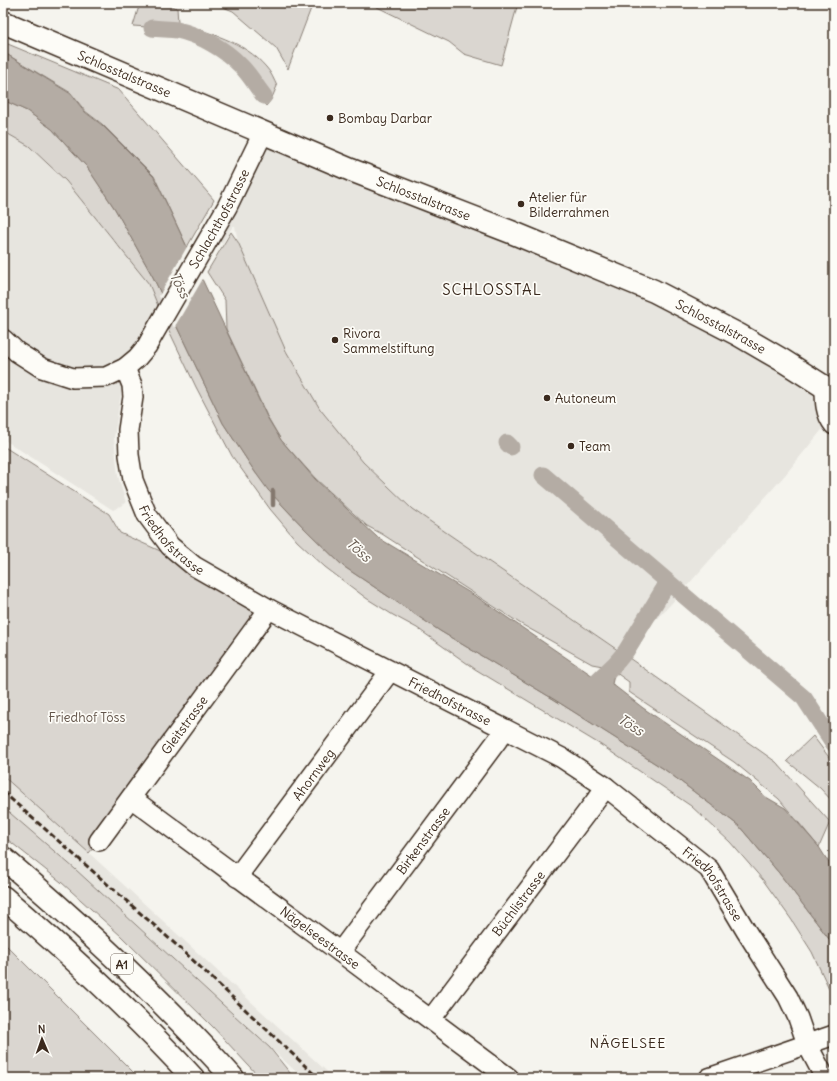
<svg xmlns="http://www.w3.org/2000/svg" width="837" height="1081" viewBox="0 0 837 1081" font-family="Delius,sans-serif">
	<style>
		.built { fill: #e7e5df }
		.green { fill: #dad6d0; stroke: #8a8077 }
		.water { fill: #b4aca4; stroke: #84786e }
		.pier { fill: #f5f4ee }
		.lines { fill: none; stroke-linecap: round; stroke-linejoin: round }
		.stream { stroke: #84786e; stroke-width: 4.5 }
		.canal { stroke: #b4aca4; stroke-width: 17 }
		.street-casing { stroke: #3b2a1e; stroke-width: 22 }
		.secondary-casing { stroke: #3b2a1e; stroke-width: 25 }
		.highway-casing { stroke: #3b2a1e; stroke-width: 25 }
		.street { stroke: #fdfcf7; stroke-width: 19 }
		.secondary { stroke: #fdfcf7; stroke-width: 22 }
		.highway { stroke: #fdfcf7; stroke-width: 22 }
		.rail { stroke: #3b2a1e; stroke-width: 3; stroke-dasharray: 6 3; stroke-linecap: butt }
		.poi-dot { fill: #3b2a1e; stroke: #fdfcf7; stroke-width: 1.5 }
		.labels { text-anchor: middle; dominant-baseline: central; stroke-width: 3.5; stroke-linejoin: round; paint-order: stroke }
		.shield { fill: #fdfcf7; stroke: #75695f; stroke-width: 1 }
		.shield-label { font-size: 12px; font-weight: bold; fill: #3b2a1e }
		.street-label { font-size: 13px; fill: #3b2a1e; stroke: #fdfcf7 }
		.poi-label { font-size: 13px; fill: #3b2a1e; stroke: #fdfcf7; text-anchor: start }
		.park-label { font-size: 13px; fill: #63554a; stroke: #fdfcf7 }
		.water-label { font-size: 14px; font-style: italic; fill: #65584d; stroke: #fdfcf7 }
		.neighbourhood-label { font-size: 14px; letter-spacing: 1px; fill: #3b2a1e; stroke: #fdfcf7 }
		.quarter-label { font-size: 15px; letter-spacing: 1px; fill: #3b2a1e; stroke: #fdfcf7 }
	</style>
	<rect width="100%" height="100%" fill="#f5f4ee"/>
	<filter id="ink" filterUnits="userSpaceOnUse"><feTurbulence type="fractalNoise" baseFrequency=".025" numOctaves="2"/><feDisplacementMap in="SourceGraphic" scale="8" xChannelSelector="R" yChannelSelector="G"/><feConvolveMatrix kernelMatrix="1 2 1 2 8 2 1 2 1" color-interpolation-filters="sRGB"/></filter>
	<g filter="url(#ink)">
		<path class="built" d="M3,131L29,146L66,181L149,284L163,318L125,368L114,438L118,476L126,503L113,510L3,439Z
			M263,133L739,335L825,387L830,420L785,475L671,604L623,653L412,509L363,462L320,409L286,351L238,242L235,226H233L222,244L214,229Z
			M3,776L89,853L334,1078H303L75,869L3,807Z"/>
		<path class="green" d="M140,3H160L177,8L178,23C209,33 244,41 266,67C271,72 274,80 277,86L271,100L266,106L261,100L265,95L243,67L231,56L199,37L176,29L133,26Z
			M213,3H313L288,69L276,48L233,11Z
			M359,3H518L501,65L464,54L449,42L375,6Z
			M3,42L119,90L214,200L187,247L154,176L102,124L85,111L71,93L3,52Z
			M3,100L27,111L52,129L87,167L115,209L153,277L223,423L255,472L283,506L306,530L343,566L440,631L555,700L664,769L739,826L779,873L829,939L834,949V999L812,952L791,919L763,880L730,842L691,806L601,745L475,669L417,628L393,615L366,598L325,567L297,541L270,509L232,456L196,387L163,318L149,284L66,181L29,146L3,131Z
			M231,232L238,242L286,351L320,409L363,462L412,509L622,653L776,762L830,822L819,847L779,799L734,762L629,692V682L608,667L592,664L521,624L382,534L367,526L315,478L281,440L267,416L226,329L225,300L207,272Z
			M3,446L109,514L120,533L194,566L269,609L99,841L89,853L3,776Z
			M813,736L834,764V803L820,788L787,761Z
			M3,807L75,869L270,1048L294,1078H260L213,1027L121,936L61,882L3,836Z
			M3,943L7,946L139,1078H3Z"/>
		<path class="water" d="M3,52L71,94L85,112L102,125L154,177L267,417L281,440L315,479L377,537L480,599L593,676L608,667L615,671L612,684L643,708L750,781L766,797L785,808L819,847L834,871V949L829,939L779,873L739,826L664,769L555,700L440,631L343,566L306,530L268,490L255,472L223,423L153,277L115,209L87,167L52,129L27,111L3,100Z"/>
		<path class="pier" d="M188,245L204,277L174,328L159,296Z"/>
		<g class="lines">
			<path class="stream" d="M273,505V491"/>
			<path class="canal" d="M152,28C160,29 169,29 177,30C200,35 225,49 241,66C250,75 256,86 264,96
				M507,443L511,447
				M543,475L804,698L834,744
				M593,685L615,664L626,651L668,582"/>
			<defs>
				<g id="street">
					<path id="s1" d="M3,339L17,352L42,368L73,378L106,377L125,368L137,358L147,346L153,335L227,207L263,133"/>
					<path id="s2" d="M125,368L132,385L133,397L128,430L129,455L133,480L147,515L170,546L194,566L269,609L562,758L606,787L709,869L746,931L788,997L798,1018L807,1044L825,1078"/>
					<path d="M825,387C825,401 825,414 834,425"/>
					<path id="s3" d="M131,798L340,952L509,1078"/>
					<path id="s4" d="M99,841L269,609"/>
					<path id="s5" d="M237,877L390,671"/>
					<path id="s6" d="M340,952L505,730"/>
					<path id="s7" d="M431,1019L606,787"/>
					<path d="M709,1078L834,1035"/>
				</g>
				<g id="secondary">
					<path id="s8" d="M3,22L351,170L511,232L654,291L739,335L782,360L834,393"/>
				</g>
				<path id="highway" d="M3,858C84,927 162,999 233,1078
					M3,897C69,954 134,1013 193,1078"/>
			</defs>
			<use href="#street" class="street-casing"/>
			<use href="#secondary" class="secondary-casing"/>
			<use href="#highway" class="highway-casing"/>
			<use href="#street" class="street"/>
			<use href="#secondary" class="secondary"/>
			<use href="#highway" class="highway"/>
			<path class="rail" d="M3,792L181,949L318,1078"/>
		</g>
	</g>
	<g class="poi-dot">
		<circle cx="330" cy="118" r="4"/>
		<circle cx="521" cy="204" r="4"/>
		<circle cx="335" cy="340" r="4"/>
		<circle cx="547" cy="398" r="4"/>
		<circle cx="571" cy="446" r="4"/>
	</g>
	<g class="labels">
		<rect class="shield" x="111" y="954" width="22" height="20" rx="3"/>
		<g class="shield-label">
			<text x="122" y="964">A1</text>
		</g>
		<g class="street-label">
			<text stroke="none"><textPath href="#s8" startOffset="132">Schlosstalstrasse</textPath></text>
			<text stroke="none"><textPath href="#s8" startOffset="456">Schlosstalstrasse</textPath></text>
			<text stroke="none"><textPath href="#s1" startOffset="313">Schlachthofstrasse</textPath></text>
			<text stroke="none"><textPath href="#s8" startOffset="780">Schlosstalstrasse</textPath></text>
			<text stroke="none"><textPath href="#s2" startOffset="187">Friedhofstrasse</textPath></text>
			<text stroke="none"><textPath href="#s2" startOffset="511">Friedhofstrasse</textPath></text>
			<text stroke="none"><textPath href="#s4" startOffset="144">Gleitstrasse</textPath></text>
			<text stroke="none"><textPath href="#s5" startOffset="128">Ahornweg</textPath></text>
			<text stroke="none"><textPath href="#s6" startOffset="139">Birkenstrasse</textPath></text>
			<text stroke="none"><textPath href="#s2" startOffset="835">Friedhofstrasse</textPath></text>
			<text stroke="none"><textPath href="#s7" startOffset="145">Büchlistrasse</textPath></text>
			<text stroke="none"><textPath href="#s3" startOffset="235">Nägelseestrasse</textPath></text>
		</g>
		<g class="poi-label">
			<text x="338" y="118">Bombay Darbar</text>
			<text x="529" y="197">Atelier für<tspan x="529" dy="15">Bilderrahmen</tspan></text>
			<text x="343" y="333">Rivora<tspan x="343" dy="15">Sammelstiftung</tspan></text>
			<text x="555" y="398">Autoneum</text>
			<text x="579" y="446">Team</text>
		</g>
		<g class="park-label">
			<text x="87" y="717">Friedhof Töss</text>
		</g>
		<g class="water-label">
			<text transform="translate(180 285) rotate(63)">Töss</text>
			<text transform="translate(359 550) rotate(42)">Töss</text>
			<text transform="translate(631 725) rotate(33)">Töss</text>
		</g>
		<g class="neighbourhood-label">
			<text x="628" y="1043">NÄGELSEE</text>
		</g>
		<g class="quarter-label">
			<text x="492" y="289">SCHLOSSTAL</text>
		</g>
	</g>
	<rect width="837" height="1081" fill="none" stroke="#fdfcf7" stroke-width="16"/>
	<rect x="8" y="8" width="821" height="1065" fill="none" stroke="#3b2a1e" stroke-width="1.5" filter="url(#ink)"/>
	<g transform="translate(42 1039) rotate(358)" stroke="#fdfcf7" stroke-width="3" paint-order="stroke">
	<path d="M0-3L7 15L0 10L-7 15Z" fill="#3b2a1e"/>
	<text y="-6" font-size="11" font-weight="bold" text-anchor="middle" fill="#3b2a1e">N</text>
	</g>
</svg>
